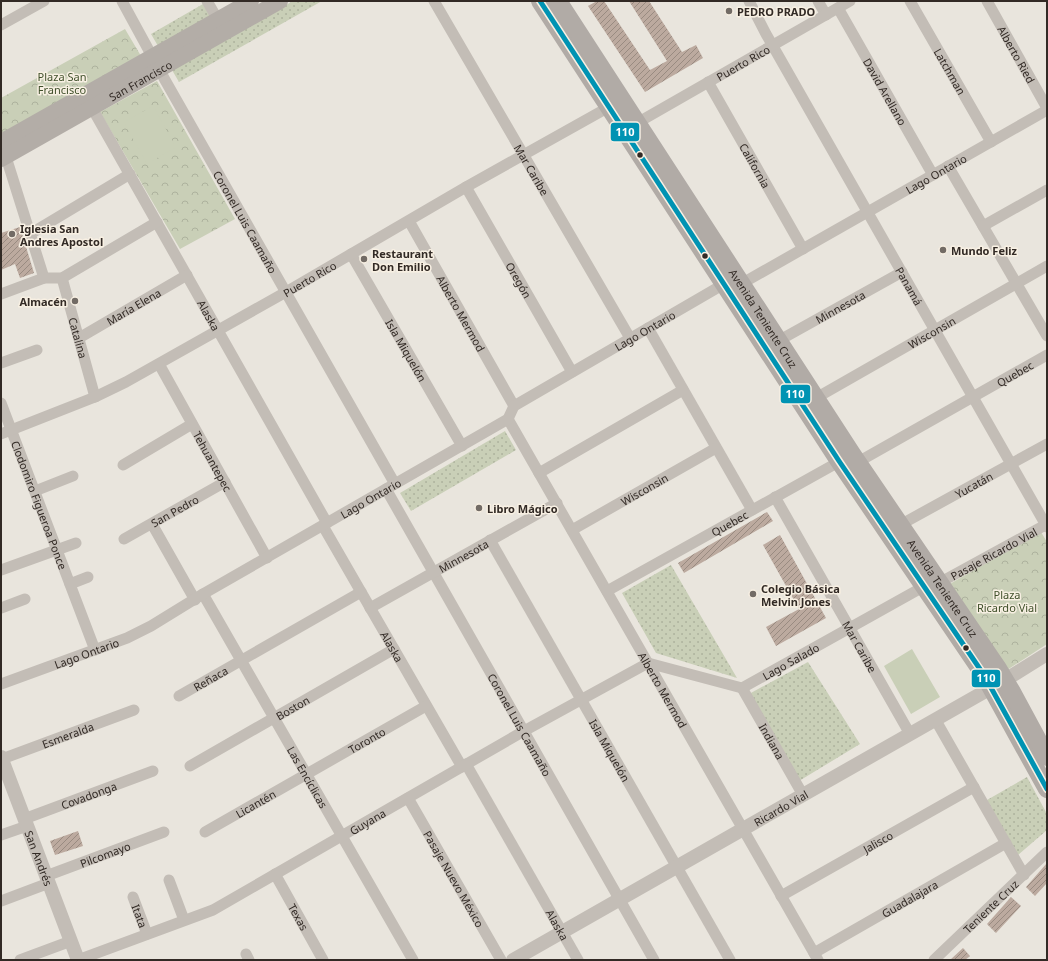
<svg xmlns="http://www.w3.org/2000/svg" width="1048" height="961" viewBox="0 0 1048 961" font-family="'Noto Sans',sans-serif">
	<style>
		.grass { fill: url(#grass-dots) }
		.forest { fill: url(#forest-crowns) }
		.garden { fill: #c9cfb7 }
		.building { fill: url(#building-hatch) }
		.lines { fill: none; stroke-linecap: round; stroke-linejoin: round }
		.minor { stroke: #c3bdb6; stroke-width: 11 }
		.tertiary { stroke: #c3bdb6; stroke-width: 14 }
		.secondary { stroke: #b3ada7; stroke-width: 16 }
		.primary { stroke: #b1aba6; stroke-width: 18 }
		.bus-1-casing { stroke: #f8f0e3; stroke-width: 8 }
		.bus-1 { stroke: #0093b3; stroke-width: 5 }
		.poi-dot { fill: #726b65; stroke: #f8f0e3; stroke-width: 1.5 }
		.bus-dot { fill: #322a25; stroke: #f8f0e3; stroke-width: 1.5 }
		.labels { text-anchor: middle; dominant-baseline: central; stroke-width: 3; stroke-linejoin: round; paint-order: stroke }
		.poi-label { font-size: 11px; font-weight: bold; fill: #322a25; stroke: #f8f0e3; text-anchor: start }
		.street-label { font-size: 11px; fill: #322a25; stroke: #f8f0e3 }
		.park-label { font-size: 11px; fill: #3f4f2a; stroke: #f8f0e3 }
		.line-badge { stroke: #f8f0e3; stroke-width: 1.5 }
		.badge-label { font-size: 11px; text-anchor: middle; font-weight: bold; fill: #fff }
	</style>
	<defs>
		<pattern id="grass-dots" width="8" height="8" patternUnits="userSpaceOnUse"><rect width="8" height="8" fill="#c9cfb7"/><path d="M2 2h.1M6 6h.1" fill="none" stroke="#adb29d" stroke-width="1.8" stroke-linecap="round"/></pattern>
		<pattern id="forest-crowns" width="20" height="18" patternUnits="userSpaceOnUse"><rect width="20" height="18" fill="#c9cfb7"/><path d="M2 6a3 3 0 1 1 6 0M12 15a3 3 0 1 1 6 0" fill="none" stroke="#adb29d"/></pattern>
		<pattern id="building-hatch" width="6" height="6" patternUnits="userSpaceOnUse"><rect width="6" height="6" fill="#bcaa9f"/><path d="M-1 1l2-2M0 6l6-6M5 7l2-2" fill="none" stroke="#998b81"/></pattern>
	</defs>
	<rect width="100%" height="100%" fill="#e9e5dd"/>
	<path class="grass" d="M293,1H322L179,82L172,70Z
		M203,4L210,16L158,46L151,34Z
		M505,431L516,450L411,511L400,493Z
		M671,565L737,678L656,653L622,593Z
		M808,662L860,744L799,781L749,694Z
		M1027,777L1047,814V830L1018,855L987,800Z"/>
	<path class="forest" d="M125,29L141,56L1,135V98Z
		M157,81L235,219L180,249L100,112Z
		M1041,532L1047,542V644L1007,670L948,585Z"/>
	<path class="garden" d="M153,106L176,147L147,164L124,122Z
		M912,649L940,697L911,714L884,666Z"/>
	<path class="building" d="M597,1H604L650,70L667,61L629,1H649L682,52L696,45L703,58L645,92L588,6Z
		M20,227L34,273L20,278L15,264L1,270V233Z
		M767,512L773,521L684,573L678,563Z
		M780,535L826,618L776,646L766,627L799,609L763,545Z
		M78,831L83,846L55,855L50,841Z
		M1047,863V883L1035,896L1026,887Z
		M1011,897L1021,906L996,933L987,924Z
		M963,948L970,956L965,960H950Z"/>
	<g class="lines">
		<g class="minor">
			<path id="s1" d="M122,1L165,80L395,484"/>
			<path d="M207,1L218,20"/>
			<path id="s2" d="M434,1L630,338"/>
			<path id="s3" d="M749,1L766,34L1047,527"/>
			<path d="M818,1L826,15"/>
			<path id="s4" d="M910,1L991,142"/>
			<path id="s5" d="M987,1L1047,108"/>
			<path id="s6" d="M838,8L933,175"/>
			<path d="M1,25L44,1"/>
			<path id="s7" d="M708,82L803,249"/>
			<path id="s8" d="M92,108L327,523"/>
			<path id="s9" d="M637,123L850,1"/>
			<path d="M6,157L44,278"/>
			<path d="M948,166L1047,336"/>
			<path id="s10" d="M466,187L572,372"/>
			<path id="s11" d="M409,221L514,406"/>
			<path d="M983,226L1047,190"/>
			<path d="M30,234L130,174"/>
			<path id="s12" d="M351,254L462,446"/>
			<path id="s13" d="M62,278L95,397"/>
			<path id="s14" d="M741,284L1047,110"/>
			<path d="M1,294L44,278H62L157,222"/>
			<path d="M648,328L752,510"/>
			<path id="s15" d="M79,338L187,275"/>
			<path id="s16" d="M778,341L902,272"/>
			<path d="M1,363L37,350"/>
			<path id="s17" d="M159,364L267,558"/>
			<path id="s18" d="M816,398L1047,266"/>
			<path id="s19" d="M1,403L95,650"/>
			<path id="s20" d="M508,419L818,960"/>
			<path id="s21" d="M1,434L95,397L126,382L286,292L466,187L609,107"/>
			<path id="s22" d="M858,462L1047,355"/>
			<path d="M123,465L192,424"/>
			<path d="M539,473L683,390"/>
			<path id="s23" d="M386,489L654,960"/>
			<path d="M35,491L73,476"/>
			<path id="s24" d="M775,497L910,734"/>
			<path d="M152,524L195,600"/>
			<path id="s25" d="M900,525L1047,444"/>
			<path id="s26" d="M323,526L462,767"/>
			<path id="s27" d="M572,530L716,448"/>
			<path id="s28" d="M124,539L225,482"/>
			<path id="s29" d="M490,540L730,960"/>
			<path d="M1,570L76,543"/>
			<path id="s30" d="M939,583L1047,524"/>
			<path d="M70,584L88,577"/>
			<path id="s31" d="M607,591L844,459"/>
			<path id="s32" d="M203,594L413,960"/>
			<path d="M1,608L25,599"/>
			<path id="s33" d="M370,608L557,503"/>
			<path id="s34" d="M1,684L127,638L151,626L203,594L508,419L514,406L724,284"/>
			<path id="s35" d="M742,688L803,795"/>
			<path id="s36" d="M179,696L361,592"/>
			<path d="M935,719L1024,875"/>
			<path id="s37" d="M2,759L134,710"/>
			<path id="s38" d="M466,764L578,960"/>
			<path id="s39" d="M190,766L394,649"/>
			<path id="s40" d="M408,798L501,960"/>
			<path id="s41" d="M24,819L153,771"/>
			<path id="s42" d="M205,832L426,706"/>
			<path d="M1,835L27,826"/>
			<path id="s43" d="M275,874L323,960"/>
			<path id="s44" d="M46,876L164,832"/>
			<path d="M169,880L184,920"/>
			<path id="s45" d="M781,896L974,787"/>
			<path id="s46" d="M133,897L147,934"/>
			<path d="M1,901L49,883"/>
			<path id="s47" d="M814,953L1006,843"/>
			<path d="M246,954L249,960"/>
			<path d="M20,960L71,941"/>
			<path id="s48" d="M78,960L213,910L524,731L648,663L742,688L923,587"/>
			<path id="s49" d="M934,960L1047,852"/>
		</g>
		<g class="tertiary">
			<path id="s50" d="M1,757L78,960"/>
			<path id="s51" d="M513,960L1005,680L1047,654"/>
		</g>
		<g class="secondary">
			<path d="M1,142L251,1"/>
			<path id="s52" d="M1,159L280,1"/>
		</g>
		<g class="primary">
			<path d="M540,1L839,461L984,675L1047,789"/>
			<path id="s53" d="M558,1L852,454L997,667L1012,692L1047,757"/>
		</g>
		<defs>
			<path id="bus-1" d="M540,1L839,461L984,675L1047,789"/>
		</defs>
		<use href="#bus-1" class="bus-1-casing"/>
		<use href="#bus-1" class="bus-1"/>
	</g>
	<g class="poi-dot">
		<circle cx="729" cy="11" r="4"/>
		<circle cx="12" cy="234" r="4"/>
		<circle cx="943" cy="250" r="4"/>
		<circle cx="364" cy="259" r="4"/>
		<circle cx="75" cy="301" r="4"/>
		<circle cx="479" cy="508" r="4"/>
		<circle cx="753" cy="594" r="4"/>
	</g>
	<g class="bus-dot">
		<circle cx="640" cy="155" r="3.5"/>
		<circle cx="705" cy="256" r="3.5"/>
		<circle cx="966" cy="648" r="3.5"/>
	</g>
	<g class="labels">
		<g class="poi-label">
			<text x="737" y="11">PEDRO PRADO</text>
			<text x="20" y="228">Iglesia San<tspan x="20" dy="13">Andres Apostol</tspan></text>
			<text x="951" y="250">Mundo Feliz</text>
			<text x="372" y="253">Restaurant<tspan x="372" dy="13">Don Emilio</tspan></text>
			<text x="67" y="301" text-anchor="end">Almacén</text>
			<text x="487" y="508">Libro Mágico</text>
			<text x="761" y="588">Colegio Básica<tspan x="761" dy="13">Melvin Jones</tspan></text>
		</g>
		<g class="street-label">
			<text stroke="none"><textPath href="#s5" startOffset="61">Alberto Ried</textPath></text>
			<text stroke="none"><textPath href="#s9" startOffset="122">Puerto Rico</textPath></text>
			<text stroke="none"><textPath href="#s4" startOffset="81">Latchman</textPath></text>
			<text stroke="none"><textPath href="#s52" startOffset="160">San Francisco</textPath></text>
			<text stroke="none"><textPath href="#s6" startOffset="96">David Arellano</textPath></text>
			<text stroke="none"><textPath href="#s7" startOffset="96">California</textPath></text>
			<text stroke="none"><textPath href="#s2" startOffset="195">Mar Caribe</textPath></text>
			<text stroke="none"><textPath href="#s14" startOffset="224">Lago Ontario</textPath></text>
			<text stroke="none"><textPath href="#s1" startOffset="253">Coronel Luis Caamaño</textPath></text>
			<text stroke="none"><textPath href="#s21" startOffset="346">Puerto Rico</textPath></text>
			<text stroke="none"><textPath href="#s10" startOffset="107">Oregón</textPath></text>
			<text stroke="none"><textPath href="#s3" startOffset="327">Panamá</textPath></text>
			<text stroke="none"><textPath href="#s15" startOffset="63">María Elena</textPath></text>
			<text stroke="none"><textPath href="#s16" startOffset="71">Minnesota</textPath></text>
			<text stroke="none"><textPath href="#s11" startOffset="106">Alberto Mermod</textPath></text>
			<text stroke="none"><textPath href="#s8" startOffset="238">Alaska</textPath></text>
			<text stroke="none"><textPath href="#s53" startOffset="378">Avenida Teniente Cruz</textPath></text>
			<text stroke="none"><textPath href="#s34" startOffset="739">Lago Ontario</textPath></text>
			<text stroke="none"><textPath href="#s18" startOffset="133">Wisconsin</textPath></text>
			<text stroke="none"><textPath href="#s13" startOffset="62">Catalina</textPath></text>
			<text stroke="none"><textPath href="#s12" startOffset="111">Isla Miquelón</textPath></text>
			<text stroke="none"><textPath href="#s22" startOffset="180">Quebec</textPath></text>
			<text stroke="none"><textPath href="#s17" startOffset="111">Tehuantepec</textPath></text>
			<text stroke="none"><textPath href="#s25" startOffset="84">Yucatán</textPath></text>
			<text stroke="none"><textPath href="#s27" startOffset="83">Wisconsin</textPath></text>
			<text stroke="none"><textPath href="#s34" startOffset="415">Lago Ontario</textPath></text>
			<text stroke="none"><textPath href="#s19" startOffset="109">Clodomiro Figueroa Ponce</textPath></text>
			<text stroke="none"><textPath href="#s28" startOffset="58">San Pedro</textPath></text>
			<text stroke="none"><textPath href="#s31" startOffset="140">Quebec</textPath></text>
			<text stroke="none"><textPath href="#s30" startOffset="62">Pasaje Ricardo Vial</textPath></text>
			<text stroke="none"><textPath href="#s33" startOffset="107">Minnesota</textPath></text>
			<text stroke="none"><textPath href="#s53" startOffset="702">Avenida Teniente Cruz</textPath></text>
			<text stroke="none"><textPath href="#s26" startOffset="139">Alaska</textPath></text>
			<text stroke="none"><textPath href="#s24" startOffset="172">Mar Caribe</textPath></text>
			<text stroke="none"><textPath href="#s34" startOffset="91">Lago Ontario</textPath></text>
			<text stroke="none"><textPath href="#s48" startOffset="797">Lago Salado</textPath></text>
			<text stroke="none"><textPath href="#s36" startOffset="36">Reñaca</textPath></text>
			<text stroke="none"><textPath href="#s20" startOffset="312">Alberto Mermod</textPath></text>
			<text stroke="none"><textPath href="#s39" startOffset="118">Boston</textPath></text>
			<text stroke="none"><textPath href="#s23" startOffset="271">Coronel Luis Caamaño</textPath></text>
			<text stroke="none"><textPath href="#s37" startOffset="70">Esmeralda</textPath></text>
			<text stroke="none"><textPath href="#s42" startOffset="186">Toronto</textPath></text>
			<text stroke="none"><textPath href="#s35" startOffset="61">Indiana</textPath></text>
			<text stroke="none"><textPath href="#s29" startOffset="242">Isla Miquelón</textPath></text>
			<text stroke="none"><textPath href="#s32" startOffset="211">Las Encíclicas</textPath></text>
			<text stroke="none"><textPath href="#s41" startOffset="69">Covadonga</textPath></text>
			<text stroke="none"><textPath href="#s42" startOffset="58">Licantén</textPath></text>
			<text stroke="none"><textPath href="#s51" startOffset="308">Ricardo Vial</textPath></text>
			<text stroke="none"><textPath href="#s48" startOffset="322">Guyana</textPath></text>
			<text stroke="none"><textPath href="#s45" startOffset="111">Jalisco</textPath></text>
			<text stroke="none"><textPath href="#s44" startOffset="63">Pilcomayo</textPath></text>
			<text stroke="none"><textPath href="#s50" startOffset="108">San Andrés</textPath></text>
			<text stroke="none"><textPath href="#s40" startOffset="93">Pasaje Nuevo México</textPath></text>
			<text stroke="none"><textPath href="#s47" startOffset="110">Guadalajara</textPath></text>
			<text stroke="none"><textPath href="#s49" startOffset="78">Teniente Cruz</textPath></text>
			<text stroke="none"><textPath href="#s46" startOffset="20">Itata</textPath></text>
			<text stroke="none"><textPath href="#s43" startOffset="49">Texas</textPath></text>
			<text stroke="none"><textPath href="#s38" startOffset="185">Alaska</textPath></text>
		</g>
		<g class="park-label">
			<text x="62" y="76">Plaza San<tspan x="62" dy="13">Francisco</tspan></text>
			<text x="1007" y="594">Plaza<tspan x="1007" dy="13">Ricardo Vial</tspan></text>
		</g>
	</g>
	<g class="line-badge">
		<rect x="610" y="122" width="30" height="20" rx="4" fill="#0093b3"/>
		<rect x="780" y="384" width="31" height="20" rx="4" fill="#0093b3"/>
		<rect x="971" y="669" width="30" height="19" rx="4" fill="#0093b3"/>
	</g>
	<g class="badge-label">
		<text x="625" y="136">110</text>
		<text x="795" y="398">110</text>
		<text x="986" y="682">110</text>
	</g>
	<rect width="1048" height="961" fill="none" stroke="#322a25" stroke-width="4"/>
</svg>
